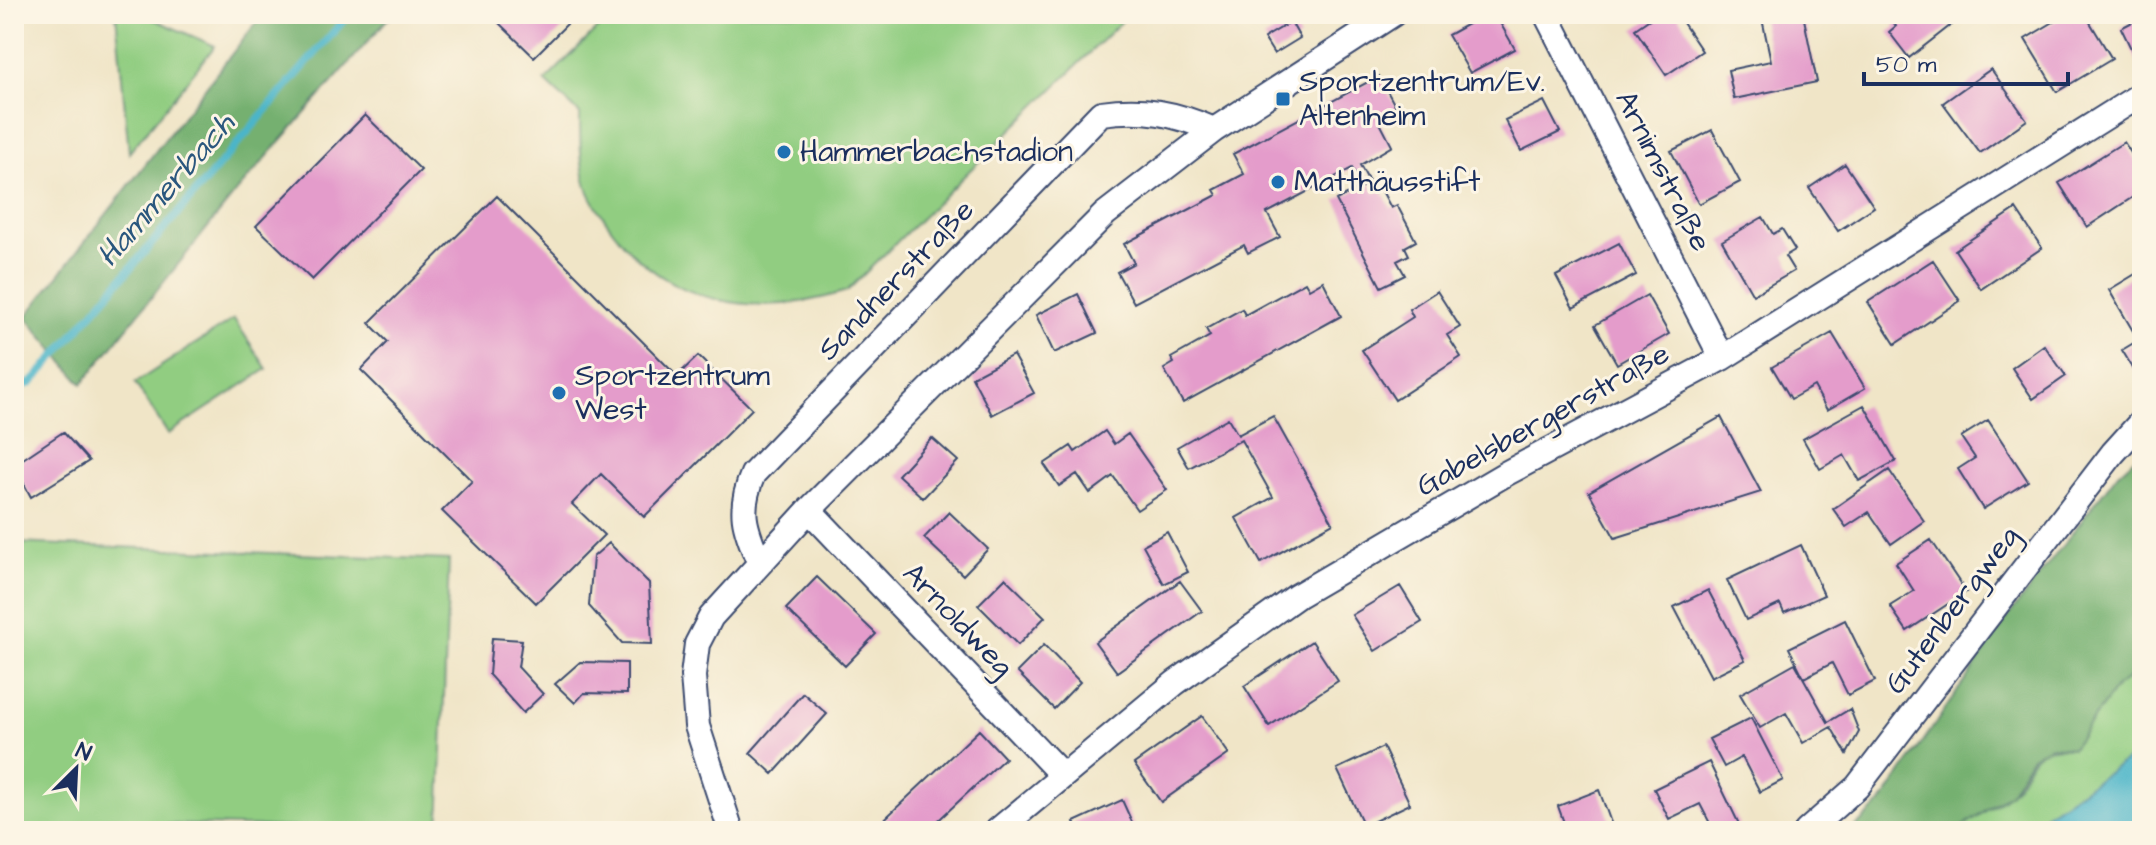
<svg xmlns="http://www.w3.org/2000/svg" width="2156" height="845" viewBox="0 0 2156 845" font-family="'Architects Daughter',sans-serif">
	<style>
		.green { fill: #91cd81; stroke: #567e70; stroke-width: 2 }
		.forest { fill: #74b06f; stroke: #487066; stroke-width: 2 }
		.water { fill: #4cb5c9; stroke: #347294; stroke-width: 2 }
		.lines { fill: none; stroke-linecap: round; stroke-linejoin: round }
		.stream { stroke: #4cb5c9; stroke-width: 8 }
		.building { fill: #e49ccb }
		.street-casing { stroke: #3b4a6e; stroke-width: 28 }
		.street { stroke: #fff; stroke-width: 24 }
		.poi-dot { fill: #1f6fb2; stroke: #fcf5e5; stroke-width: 3 }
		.labels { text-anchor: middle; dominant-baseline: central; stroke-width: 6; stroke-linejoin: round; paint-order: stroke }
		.poi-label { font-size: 30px; fill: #1b2f5e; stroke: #fcf5e5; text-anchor: start }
		.street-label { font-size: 30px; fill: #1b2f5e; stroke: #fcf5e5 }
		.water-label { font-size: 32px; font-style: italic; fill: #2a577e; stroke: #fcf5e5 }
	</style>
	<rect width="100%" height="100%" fill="#fcf5e5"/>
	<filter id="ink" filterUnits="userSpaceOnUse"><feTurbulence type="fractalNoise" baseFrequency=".0125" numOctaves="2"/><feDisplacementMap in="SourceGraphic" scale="16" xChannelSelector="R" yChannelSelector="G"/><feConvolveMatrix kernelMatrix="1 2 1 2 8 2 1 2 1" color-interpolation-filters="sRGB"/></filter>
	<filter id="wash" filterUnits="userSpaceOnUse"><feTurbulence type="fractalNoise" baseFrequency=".006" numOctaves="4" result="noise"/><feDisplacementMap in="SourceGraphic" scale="32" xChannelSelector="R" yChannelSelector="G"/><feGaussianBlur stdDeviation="1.8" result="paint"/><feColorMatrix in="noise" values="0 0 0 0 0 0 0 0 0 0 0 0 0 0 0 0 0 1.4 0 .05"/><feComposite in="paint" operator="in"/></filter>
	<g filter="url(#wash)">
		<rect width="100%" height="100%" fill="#f0e5c7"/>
		<path class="green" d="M116,14H142L215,46L129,153Z
			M612,14H1129L847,291C760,319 668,307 612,229C603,216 592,202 587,187C580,163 580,139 580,114L545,81Z
			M234,319L267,369L168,434L135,383Z
			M14,543L449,560L439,831L117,823L115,831H14Z
			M2142,670V750L2021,831H1956C1973,819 1992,808 2008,795C2036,770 2021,743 2072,748L2117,686Z"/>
		<path class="forest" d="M263,14H392L237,191L82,384L26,317Z
			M2142,451V670L2117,686L2072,748L2051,746L2032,756L2010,793L1956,831H1851L1881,803L2011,613L2118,473Z"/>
		<path class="water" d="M2142,750V831H2021Z"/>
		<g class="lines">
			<path class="stream" d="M14,387L32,383L349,14"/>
		</g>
		<g id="blocks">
			<path class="building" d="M508,14H577L534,57L499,23Z
				M1486,14H1495L1515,49L1470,73L1448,35Z
				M1657,14H1677L1702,51L1666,75L1635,29Z
				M1761,14H1803L1817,82L1734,99L1728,70L1771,61Z
				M1887,14H1965L1909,58L1889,32L1896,26Z
				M2067,14H2085L2112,59L2057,92L2025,39Z
				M2142,17V64L2139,65L2121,28Z
				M1291,22L1300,38L1274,54L1264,38Z
				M1991,69L2027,120L1980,153L1943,103Z
				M1379,76L1399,113L1380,123L1392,146L1360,165L1375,193L1381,189L1391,208L1397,205L1416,241L1405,247L1409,255L1397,261L1405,275L1381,287L1336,200L1362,187L1352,168L1267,213L1280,237L1248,253L1244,245L1134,303L1117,272L1134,263L1124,244L1217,195L1214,190L1244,174L1233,154Z
				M1544,101L1560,132L1521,151L1505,120Z
				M365,115L421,170L312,280L256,226Z
				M1712,130L1740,182L1699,204L1671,151Z
				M2124,142L2142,170V191L2087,227L2059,183Z
				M1845,164L1874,207L1838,231L1809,188Z
				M497,196L677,376L698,356L752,409L644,517L601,474L572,504L604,535L536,603L442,511L472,481L361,370L388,342L369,323Z
				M2016,209L2042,248L1981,289L1955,250Z
				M1763,217L1773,234L1782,229L1795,250L1785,256L1794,271L1753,295L1722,241Z
				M1619,243L1636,275L1573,308L1556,276Z
				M1933,260L1960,301L1895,344L1868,302Z
				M2142,270V326L2133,331L2109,290Z
				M1323,281L1341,316L1183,403L1164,369L1174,363L1171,358L1210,336L1206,329L1242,309L1245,315L1305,282L1309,289Z
				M1437,291L1460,327L1447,335L1461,357L1395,400L1362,350L1413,317L1409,309Z
				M1078,294L1097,333L1054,353L1036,315Z
				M1647,295L1669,334L1617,364L1595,325Z
				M1832,333L1865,388L1827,410L1814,386L1791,399L1772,367Z
				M2142,338V372L2137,375L2122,350Z
				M2044,345L2066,376L2033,399L2012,368Z
				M1013,355L1034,393L992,415L972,377Z
				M1864,405L1896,461L1859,481L1844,455L1820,469L1803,439Z
				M1273,416L1333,523L1261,563L1236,518L1273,497L1241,440L1189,468L1177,447L1228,418L1238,435Z
				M1721,417L1761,492L1615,538L1589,492Z
				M1988,420L2028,481L1983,509L1958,469L1975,458L1961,437Z
				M1105,431L1114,444L1128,434L1167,490L1137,510L1113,476L1090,493L1077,474L1059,486L1044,464L1071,446L1075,452Z
				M63,432L89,461L31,497L14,465Z
				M932,438L958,461L923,498L898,475Z
				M1889,470L1924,521L1891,544L1869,512L1846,527L1833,509Z
				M949,512L988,549L963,575L924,538Z
				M1167,532L1188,572L1164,584L1143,545Z
				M1931,540L1966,592L1907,631L1890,606L1914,591L1896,563Z
				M609,543L649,583L652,644L622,643L589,606L593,557Z
				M1801,545L1824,595L1784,613L1780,604L1746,620L1727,580Z
				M817,577L876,634L845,666L786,609Z
				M1005,578L1045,617L1018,645L978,605Z
				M1180,581L1202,611L1117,672L1095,642Z
				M1400,586L1422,622L1375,651L1352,615Z
				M1708,590L1745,660L1711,677L1674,607Z
				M1845,620L1875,681L1848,695L1832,663L1804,678L1789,648Z
				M492,638L522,640L518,667L543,694L523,713L489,675Z
				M1312,641L1338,681L1269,726L1244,686Z
				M1044,645L1080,682L1054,709L1017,672Z
				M580,662L627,663V694L584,693L575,703L555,684Z
				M1795,663L1828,722L1850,709L1859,732L1847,754L1831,727L1803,743L1786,713L1760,728L1740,694Z
				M803,693L827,714L773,774L750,753Z
				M1202,716L1229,754L1161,802L1134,764Z
				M1751,718L1783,780L1760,792L1742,757L1724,767L1709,739Z
				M979,730L1005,758L927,831H876L874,829Z
				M1383,747L1410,804L1364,826L1337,769Z
				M1709,762L1739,824L1724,831H1714L1700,804L1669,819L1654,789Z
				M1599,790L1613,828L1567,831L1558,806Z
				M1122,800L1136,831H1078L1074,822Z"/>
		</g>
	</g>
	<g filter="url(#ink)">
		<use href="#blocks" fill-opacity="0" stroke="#3b4a6e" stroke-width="2"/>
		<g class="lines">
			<defs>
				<path id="street" d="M1546,14L1722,358
					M809,510L1061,774
					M759,561C744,527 738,509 753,474L1101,113C1144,107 1174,113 1214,130
					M731,831L697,726L693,676L697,644L711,617L809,510L1105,214L1214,130L1393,14
					M997,831L1175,683L1297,596L1507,473L1722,358L2142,94
					M1807,831L1857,787L2113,453L2142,421"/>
			</defs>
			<use href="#street" class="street-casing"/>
			<use href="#street" class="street"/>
		</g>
	</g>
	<g class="poi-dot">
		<rect x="1275" y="91" width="16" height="16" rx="4"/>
		<circle cx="784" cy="152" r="8"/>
		<circle cx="1278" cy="182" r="8"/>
		<circle cx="559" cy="393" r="8"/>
	</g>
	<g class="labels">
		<g class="poi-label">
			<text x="1299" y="82">Sportzentrum/Ev.<tspan x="1299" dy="34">Altenheim</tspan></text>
			<text x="800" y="152">Hammerbachstadion</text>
			<text x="1294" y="182">Matthäusstift</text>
			<text x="575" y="376">Sportzentrum<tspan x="575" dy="34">West</tspan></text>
		</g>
		<g class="street-label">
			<text transform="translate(1663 171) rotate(63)">Arnimstraße</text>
			<text transform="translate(896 280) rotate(-46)">Sandnerstraße</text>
			<text transform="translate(1543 420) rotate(-29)">Gabelsbergerstraße</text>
			<text transform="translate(1952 610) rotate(-53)">Gutenbergweg</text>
			<text transform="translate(958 620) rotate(46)">Arnoldweg</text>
		</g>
		<g class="water-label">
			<text transform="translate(166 190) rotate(-49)">Hammerbach</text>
		</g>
	</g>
	<rect width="2156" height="845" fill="none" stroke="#fcf5e5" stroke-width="48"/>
	<g transform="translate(76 769) rotate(24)" stroke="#fcf5e5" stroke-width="6" paint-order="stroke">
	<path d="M0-6L14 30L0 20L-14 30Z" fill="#1b2f5e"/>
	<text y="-12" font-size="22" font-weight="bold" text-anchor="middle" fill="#1b2f5e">N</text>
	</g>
	<path d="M1864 72v12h204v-12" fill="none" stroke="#1b2f5e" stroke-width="4"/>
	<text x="1876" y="72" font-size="24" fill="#1b2f5e" stroke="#fcf5e5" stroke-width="6" paint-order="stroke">50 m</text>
</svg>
